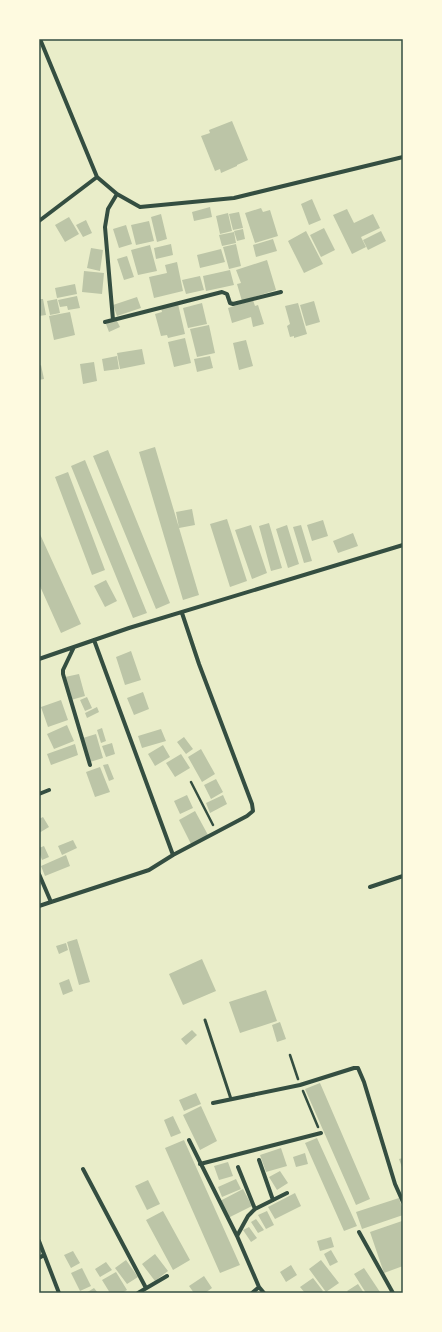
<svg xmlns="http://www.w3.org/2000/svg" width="442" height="1332" viewBox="0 0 442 1332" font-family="Georgia,serif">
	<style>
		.building { fill: #bcc5a7 }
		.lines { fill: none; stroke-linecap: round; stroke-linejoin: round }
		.path { stroke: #344e41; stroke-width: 2.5 }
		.service { stroke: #344e41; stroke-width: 3 }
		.minor { stroke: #344e41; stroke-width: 4 }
		.neatline { fill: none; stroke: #344e41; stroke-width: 1.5 }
	</style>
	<rect width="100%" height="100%" fill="#e9edc9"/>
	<path class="building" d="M232,121L248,160L237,165V166L221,173L220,169L215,171L201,136L210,133L209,130Z
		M312,199L321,220L309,225L301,204Z
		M210,207L212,217L194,221L192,212Z
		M261,208L263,212L270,210L278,236L255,243L245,213Z
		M347,209L354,223L373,214L380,228L361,237L366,247L352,254L333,215Z
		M239,212L243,228L233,230L229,214Z
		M228,213L232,231L220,234L216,216Z
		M161,214L167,239L157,242L151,217Z
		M69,217L79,234L65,242L55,225Z
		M86,220L92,233L83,237L76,225Z
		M149,221L154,241L136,245L131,225Z
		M126,225L132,244L119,248L113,229Z
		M324,228L335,250L321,257L310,235Z
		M243,229L245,239L237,241L234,231Z
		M306,231L323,264L304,273L288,241Z
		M381,231L386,241L368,250L363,240Z
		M234,232L236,243L222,246L219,235Z
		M273,239L277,251L256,257L253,245Z
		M171,244L173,255L156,259L154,248Z
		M236,244L241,266L229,269L223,247Z
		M150,245L157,271L138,275L131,250Z
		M91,248L103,250L100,271L87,268Z
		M221,249L225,262L200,268L197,255Z
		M127,256L134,277L124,280L117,259Z
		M267,260L276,290L242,301L237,284L241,283L236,270Z
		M177,262L183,291L154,298L149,277L167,273L165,265Z
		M230,270L234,285L206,291L203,276Z
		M84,271L104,273L102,294L82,292Z
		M200,276L204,290L186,294L182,280Z
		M75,284L77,294L57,298L55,288Z
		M77,296L80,308L68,310L67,306L60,307L58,300Z
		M137,297L141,308L117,316L113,305Z
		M39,299H43L46,315L39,316Z
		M57,299L60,313L50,315L47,301Z
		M253,300L255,306L258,305L264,324L253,327L251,317L232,323L228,308Z
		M314,301L320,322L306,326L300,305Z
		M202,303L207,324L188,328L183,308Z
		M298,303L307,334L294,338V336L290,337L287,326L290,324L285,306Z
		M178,304L185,334L168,338L167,335L161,336L155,314L162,312L161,308Z
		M70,312L75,335L54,340L49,316Z
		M116,319L120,327L109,332L106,324Z
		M209,325L215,353L197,357L190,329Z
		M185,338L191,363L174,367L168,342Z
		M246,340L253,366L239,370L233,343Z
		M142,349L145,364L120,369L117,353Z
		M117,356L119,369L104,371L102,359Z
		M210,356L213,368L197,372L194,359Z
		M94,362L97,381L83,384L80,364Z
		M41,365L44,379L39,380V366Z
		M155,447L199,595L183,600L139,452Z
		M108,450L170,603L156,609L93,456Z
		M85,460L147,613L133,618L71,466Z
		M68,472L105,570L92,575L55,477Z
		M192,509L195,525L179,528L176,512Z
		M227,519L247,581L230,587L210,524Z
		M323,520L328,536L312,541L307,525Z
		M269,523L282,568L271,571L259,526Z
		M251,525L267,573L252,579L235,530Z
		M287,525L299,564L288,568L276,529Z
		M301,525L312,561L304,563L293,527Z
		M39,532L81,624L61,633L39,584Z
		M353,533L358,546L338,553L333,541Z
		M106,580L117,601L105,607L94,586Z
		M131,651L141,680L125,685L116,657Z
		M79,674L85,696L71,700L65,677Z
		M143,692L149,709L134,715L127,698Z
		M87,697L92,708L85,711L80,700Z
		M61,700L68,720L48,727L41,707Z
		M97,707L99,712L87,718L85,713Z
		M67,725L74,741L54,749L47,734Z
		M102,728L106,741L101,743L97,730Z
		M161,729L166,741L142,748L138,736Z
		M96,734L103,758L90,762L83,738Z
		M184,737L193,749L186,754L177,742Z
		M112,743L115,754L106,757L102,746Z
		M75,744L78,755L51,765L47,754Z
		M163,745L170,757L155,766L148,754Z
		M201,749L215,774L202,782L188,757Z
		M181,754L190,768L175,777L166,763Z
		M108,764L114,779L109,781L103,765Z
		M100,767L110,792L95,797L86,772Z
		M216,779L223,792L211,799L204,785Z
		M187,795L193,808L180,814L174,801Z
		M223,795L227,804L210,813L206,803Z
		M195,811L208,835L191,844L179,820Z
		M43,817L49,827L39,833V819Z
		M73,840L77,848L62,855L58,846Z
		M44,846L49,857L42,860L39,852V848Z
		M66,855L70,866L45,876L41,866Z
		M77,939L90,982L79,985L67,942Z
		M66,943L68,950L59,954L56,946Z
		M202,959L216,991L183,1005L169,974Z
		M69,979L73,991L63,995L59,983Z
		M266,990L277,1021L240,1033L229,1002Z
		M280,1022L286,1039L277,1042L272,1025Z
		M192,1030L197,1035L186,1045L181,1039Z
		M320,1083L370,1199L356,1205L305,1089Z
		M196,1093L201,1104L184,1111L179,1100Z
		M201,1106L217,1141L200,1150L183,1115Z
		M173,1116L181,1133L171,1137L164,1120Z
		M317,1138L357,1226L344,1231L305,1143Z
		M184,1140L240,1265L220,1273L165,1148Z
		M281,1148L287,1166L266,1172L260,1155Z
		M305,1153L308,1164L296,1167L293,1157Z
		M403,1158V1170L399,1159Z
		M228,1162L233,1176L219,1180L214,1166Z
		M280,1171L288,1183L277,1190L269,1177Z
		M236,1179L241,1189L222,1197L218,1187Z
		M148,1180L160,1204L147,1210L135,1186Z
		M243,1189L252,1206L228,1218L220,1201Z
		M295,1193L301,1206L275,1219L268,1207Z
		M399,1198L403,1210V1215L362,1229L356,1212Z
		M163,1211L190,1260L173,1270L146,1220Z
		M267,1211L274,1225L266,1229L258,1215Z
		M256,1219L264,1230L258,1233L251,1222Z
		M402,1221L403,1266L384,1273L370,1232Z
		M249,1227L257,1238L251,1242L243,1230Z
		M331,1237L334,1247L320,1251L317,1241Z
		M331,1250L338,1262L330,1266L324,1254Z
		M73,1251L80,1263L71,1268L64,1255Z
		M155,1254L168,1271L155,1281L142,1264Z
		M126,1260L138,1277L127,1284L115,1268Z
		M321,1260L339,1283L326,1292L309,1269Z
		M106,1262L112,1270L100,1277L95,1269Z
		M291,1265L297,1275L286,1282L280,1272Z
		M82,1268L91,1286L80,1291L71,1273Z
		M364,1268L380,1292L379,1293H366L354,1274Z
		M116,1272L127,1290L122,1293H110L102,1280Z
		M204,1276L212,1288L205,1293H194L189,1286Z
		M313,1278L323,1291L320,1293H305L300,1287Z
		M358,1284L364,1293H349L347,1291Z
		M94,1288L98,1293H86Z"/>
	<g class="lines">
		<path class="path" d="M191,782L213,825
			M290,1055L298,1079
			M303,1091L318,1127"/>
		<path class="service" d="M205,1020L231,1099"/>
		<path class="minor" d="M40,39L97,177L117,194L140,207L234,198L403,157
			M39,221L97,177
			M113,320L105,227L108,209L117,194
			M105,322L222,292L227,294L230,303L233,304L281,292
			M94,640L173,855
			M74,647L63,670V674L90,765
			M39,659L129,628L403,545
			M39,794L49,790
			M39,874L51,902L39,906
			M370,887L403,876
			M51,902L149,870L173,855L247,816L253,811L252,804L199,664L182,613
			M213,1103L300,1085L354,1068H358L364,1082L395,1184L403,1202
			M189,1140L237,1236L259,1287
			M259,1160L273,1200
			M200,1164L321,1133
			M238,1167L255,1209
			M83,1169L146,1288
			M359,1232L393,1293
			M237,1236L248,1216L255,1209L287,1193
			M39,1241L59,1293
			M39,1258L44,1255
			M138,1293L167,1276
			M252,1293L259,1287L264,1293"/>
	</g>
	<rect width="442" height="1332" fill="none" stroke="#fefae0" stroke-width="80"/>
	<rect x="40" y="40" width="362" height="1252" class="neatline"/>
</svg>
